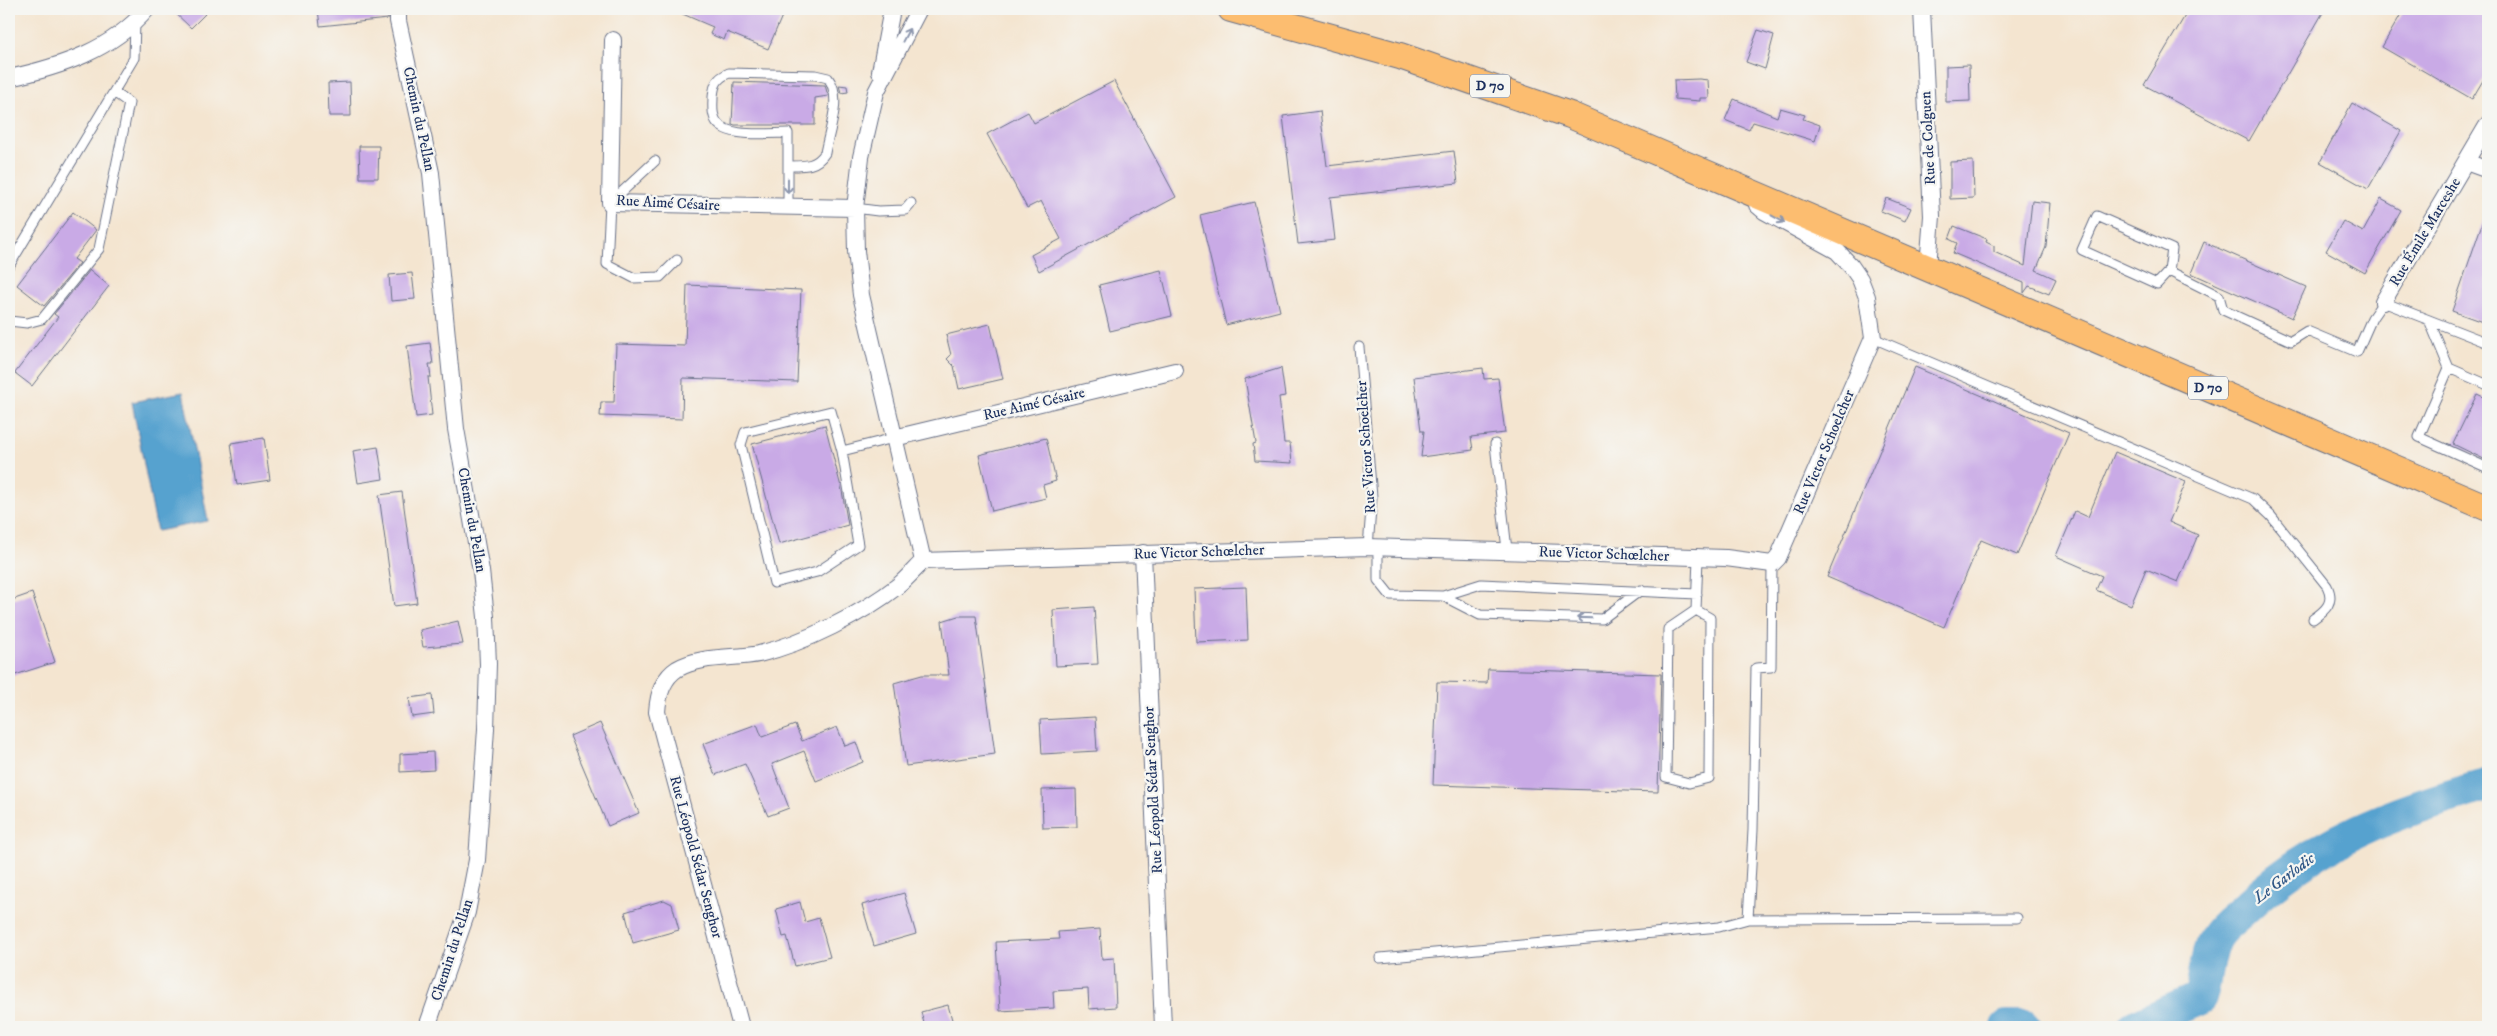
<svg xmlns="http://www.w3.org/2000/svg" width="2497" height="1036" viewBox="0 0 2497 1036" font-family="'IM FELL DW Pica',serif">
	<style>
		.water { fill: #56a2cf; stroke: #386896 }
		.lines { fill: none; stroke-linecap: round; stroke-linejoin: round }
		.river { stroke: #56a2cf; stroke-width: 34 }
		.building { fill: #c9aae6 }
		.lane-casing { stroke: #676f86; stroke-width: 11 }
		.street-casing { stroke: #676f86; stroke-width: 18 }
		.primary-casing { stroke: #676f86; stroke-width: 28 }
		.lane { stroke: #fff; stroke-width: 9 }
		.street { stroke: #fff; stroke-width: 16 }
		.primary { stroke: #fcbd6f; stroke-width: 26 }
		.oneway { stroke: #8d97ae }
		.labels { text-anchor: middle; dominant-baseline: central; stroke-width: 4.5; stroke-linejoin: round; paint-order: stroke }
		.shield { fill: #f6f6f2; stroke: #5d6b8a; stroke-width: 1 }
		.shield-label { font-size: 14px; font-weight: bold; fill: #1b2f5e }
		.street-label { font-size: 15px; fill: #1b2f5e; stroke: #f6f6f2 }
		.water-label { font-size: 16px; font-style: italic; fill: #305786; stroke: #f6f6f2 }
	</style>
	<rect width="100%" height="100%" fill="#f6f6f2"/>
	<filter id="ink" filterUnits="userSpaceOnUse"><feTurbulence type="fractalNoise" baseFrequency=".02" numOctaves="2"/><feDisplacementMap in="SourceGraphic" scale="10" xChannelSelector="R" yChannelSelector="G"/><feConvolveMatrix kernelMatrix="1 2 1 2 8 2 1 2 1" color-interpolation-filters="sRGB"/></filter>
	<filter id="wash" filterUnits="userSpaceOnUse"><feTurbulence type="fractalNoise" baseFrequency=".0096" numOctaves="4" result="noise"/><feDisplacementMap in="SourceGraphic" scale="20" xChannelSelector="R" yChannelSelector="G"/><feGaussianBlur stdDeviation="1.12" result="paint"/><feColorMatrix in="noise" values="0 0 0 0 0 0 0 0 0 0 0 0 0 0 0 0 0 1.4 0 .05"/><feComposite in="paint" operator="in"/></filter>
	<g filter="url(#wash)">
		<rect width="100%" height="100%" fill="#f4e5d0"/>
		<path class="water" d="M183,392L208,521L157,531L132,402Z"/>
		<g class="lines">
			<path class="river" d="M2007,1027H2025
				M2134,1027L2200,998C2206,979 2206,952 2216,936C2223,925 2237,916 2246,907C2316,840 2397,811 2488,785"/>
		</g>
		<g id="blocks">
			<path class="building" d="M171,9H210L191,28Z
				M318,9H388V19L320,26Z
				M671,9H785L768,49L727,32L724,40L710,34L713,27Z
				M2189,9H2325L2249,141L2144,85Z
				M2404,9H2488V72L2472,99L2382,47Z
				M1758,30L1774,35L1765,69L1746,62Z
				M1969,65L1970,101L1946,102V66Z
				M1699,79L1708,80L1709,98H1700V101L1675,99L1674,80Z
				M1114,81L1176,197L1039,271L1031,255L1061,239L1041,201L1027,208L987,134L1028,112L1034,123Z
				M350,82L351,116H329L328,83Z
				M734,82L825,85L828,96L815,98V125H735L732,124Z
				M839,85L847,86L848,92L841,93Z
				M1734,99L1777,117L1780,108L1805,115L1803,119L1820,125L1815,141L1753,122L1749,130L1725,120Z
				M2352,103L2401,131L2368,189L2320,162Z
				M1320,111L1327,166L1454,151L1458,183L1330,197L1335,240L1298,244L1283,116Z
				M359,146H379L378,178H360Z
				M1973,161L1974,198L1950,199V162Z
				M1886,198L1911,208L1905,221L1881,211Z
				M2381,199L2401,210L2365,273L2326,251L2343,221L2363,232Z
				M2032,201L2050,203L2046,247L2036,270L2056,279L2049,294L2029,286L2024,293V283L1953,253L1957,243L1949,239L1954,226L1987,239L1986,242L1994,246V252L2025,266Z
				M1254,202L1280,311L1226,325L1200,215Z
				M73,212L96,230L74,259L80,263L44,306L17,285Z
				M2486,212H2488V324L2452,311Z
				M2204,242L2306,287L2292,318L2191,273Z
				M90,270L109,286L32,386L15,373L58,317L54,314Z
				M1161,270L1172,316L1110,331L1099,285Z
				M412,273L415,299L391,301L389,275Z
				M687,285L801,290L797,382L683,378L682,419L600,416L601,402H614L616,344L685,346Z
				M990,324L1003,379L959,389L954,366L947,359L951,355L946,335Z
				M430,343L433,364H429L431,377H428L432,415L416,417L407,346Z
				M1915,367L2069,433L2017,555L1981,540L1944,627L1827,577Z
				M1281,368L1285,396L1279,397L1284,443H1290L1292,463L1255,461L1253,444L1256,443L1245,379Z
				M1483,368L1484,379L1498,378L1505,433L1471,437L1473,450L1421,457L1424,431H1421L1414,377Z
				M2477,394L2488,399V461L2453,444Z
				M825,425L842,491L848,525L779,544L752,444Z
				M264,438L270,480L237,485L231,443Z
				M1046,438L1056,481L1043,485L1046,498L992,511L979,455Z
				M378,447L383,479L358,483L353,451Z
				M2115,452L2186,482L2169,522L2198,535L2178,582L2146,569L2131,605L2096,590L2102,576L2056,556L2075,511L2088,517Z
				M402,492L417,603L394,606L379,495Z
				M1246,587L1248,640L1196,642L1194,589Z
				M32,593L55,662L9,677V601Z
				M1094,607L1098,664L1056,666L1053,610Z
				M958,616H976L995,754L906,766L894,683L922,675H949L942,621Z
				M458,621L463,644L423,647L420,630Z
				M1488,669L1661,674L1658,792L1433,785L1437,682L1487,683Z
				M432,695L434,714L412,717L409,698Z
				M1095,717L1097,751L1042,754L1040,720Z
				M600,723L639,813L608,826L570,736Z
				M757,724L762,737L795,725L802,741L837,727L845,746L856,742L863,762L816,781L804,751L772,764L789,808L768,816L745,764L715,775L703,744Z
				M433,752L434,770L400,772V754Z
				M1076,789L1077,827L1043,828L1042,790Z
				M904,893L916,934L874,946L862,905Z
				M664,900L672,904L679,930L633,943L625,912Z
				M800,902L805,922L819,918L830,957L795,966L787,936L783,937L776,909Z
				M1100,929L1102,959L1114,958L1116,1007L1089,1009L1088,989L1053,991L1054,1008L1000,1011L996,942L1059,939L1058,932Z
				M948,1005L954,1027H925L921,1012Z"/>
		</g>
	</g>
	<g filter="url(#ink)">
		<use href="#blocks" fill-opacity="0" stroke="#676f86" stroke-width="1"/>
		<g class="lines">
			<defs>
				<path id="lane" d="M729,73L815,75L828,78C843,97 829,130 825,153C816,167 804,166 788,166V133C770,133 719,140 714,116C712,111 713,103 713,97C714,84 717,78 729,73Z
					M655,161L610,203L607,264L634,278L660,277L677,260
					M788,207V166
					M855,208L878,211L905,210L911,203
					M2097,216L2172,249L2169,271L2157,284L2082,250Z
					M9,266L134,58L135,21
					M2169,271L2219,296L2223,310L2291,341L2307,331L2357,352L2372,318L2383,302L2488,343
					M2429,320L2449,368L2488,385
					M9,321L27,323L42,319L99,249L129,103L114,92
					M1873,338L2253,499L2271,516L2327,586C2335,602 2326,610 2313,619
					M1359,347L1372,497L1368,547
					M2449,368L2419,437L2488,468
					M1495,444L1507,550
					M842,451L831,411L745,432L741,445L774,583L817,572L858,545L842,451L894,438
					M1378,547V580L1390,595L1443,596L1481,584L1697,594
					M1443,596L1480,615L1602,619L1641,590
					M1696,610L1710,618L1709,778L1689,783L1666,777L1668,629L1696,610L1698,558
					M1748,919L1753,830L1756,668L1771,667L1772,564
					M1380,958L1719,927L1748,919L2017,918"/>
				<path id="street" d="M398,9V21L431,173L456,429L481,571L486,617L488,664L486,729L477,860L467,912L427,1027
					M919,9L876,92L861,157L855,208L856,251L861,295L923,561
					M1922,9L1932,216L1928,267
					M613,40L610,203L855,208
					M880,72L892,9
					M9,78C60,67 112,50 147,9
					M2466,162L2488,170
					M2383,302L2488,124
					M894,438L1175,371
					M1143,553L1163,1027
					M741,1027L657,712C658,696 663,678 677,669C700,655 734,659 759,654C805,643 862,614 899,585C907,578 915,569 923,561L1368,547L1726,558L1772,564L1778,558L1873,338L1867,297L1860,279L1851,266L1837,251L1764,211L1757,205"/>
				<path id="primary" d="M1231,9L1400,56L1570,115L2488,508"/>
			</defs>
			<use href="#lane" class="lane-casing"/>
			<use href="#street" class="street-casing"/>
			<use href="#primary" class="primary-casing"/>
			<use href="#lane" class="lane"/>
			<use href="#street" class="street"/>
			<use href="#primary" class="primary"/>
		</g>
		<defs><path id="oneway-shaft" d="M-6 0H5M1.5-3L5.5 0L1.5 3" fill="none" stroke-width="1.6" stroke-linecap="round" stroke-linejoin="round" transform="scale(1.25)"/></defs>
		<g class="oneway">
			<use href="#oneway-shaft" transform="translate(906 35) rotate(-62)"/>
			<use href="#oneway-shaft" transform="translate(788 186) rotate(90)"/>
			<use href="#oneway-shaft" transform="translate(1778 219) rotate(29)"/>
			<use href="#oneway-shaft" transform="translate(1584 618) rotate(-178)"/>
		</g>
	</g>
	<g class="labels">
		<g class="shield">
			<rect x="1470" y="74.5" width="40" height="23" rx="4"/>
			<rect x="2188" y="376.5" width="40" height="23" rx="4"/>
		</g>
		<g class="shield-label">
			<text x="1490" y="86">D 70</text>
			<text x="2208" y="388">D 70</text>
		</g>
		<g class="street-label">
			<text transform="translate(419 119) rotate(78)">Chemin du Pellan</text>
			<text transform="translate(1928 138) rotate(-93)">Rue de Colguen</text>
			<text transform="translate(668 203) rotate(3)">Rue Aimé Césaire</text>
			<text transform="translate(2425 232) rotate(-59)">Rue Émile Marceshe</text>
			<text transform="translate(1034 404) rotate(-13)">Rue Aimé Césaire</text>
			<text transform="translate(1366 447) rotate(-94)">Rue Victor Schoelcher</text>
			<text transform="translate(1824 452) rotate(-67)">Rue Victor Schoelcher</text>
			<text transform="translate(472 520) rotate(80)">Chemin du Pellan</text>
			<text transform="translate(1199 552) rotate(-2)">Rue Victor Schœlcher</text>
			<text transform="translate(1604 554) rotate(2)">Rue Victor Schœlcher</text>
			<text transform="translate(1153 790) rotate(-93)">Rue Léopold Sédar Senghor</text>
			<text transform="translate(696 857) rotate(75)">Rue Léopold Sédar Senghor</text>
			<text transform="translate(452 950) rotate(-72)">Chemin du Pellan</text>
		</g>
		<g class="water-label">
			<text transform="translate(2284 878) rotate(-37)">Le Garlodic</text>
		</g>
	</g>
	<rect width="2497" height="1036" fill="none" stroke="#f6f6f2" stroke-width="30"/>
</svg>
